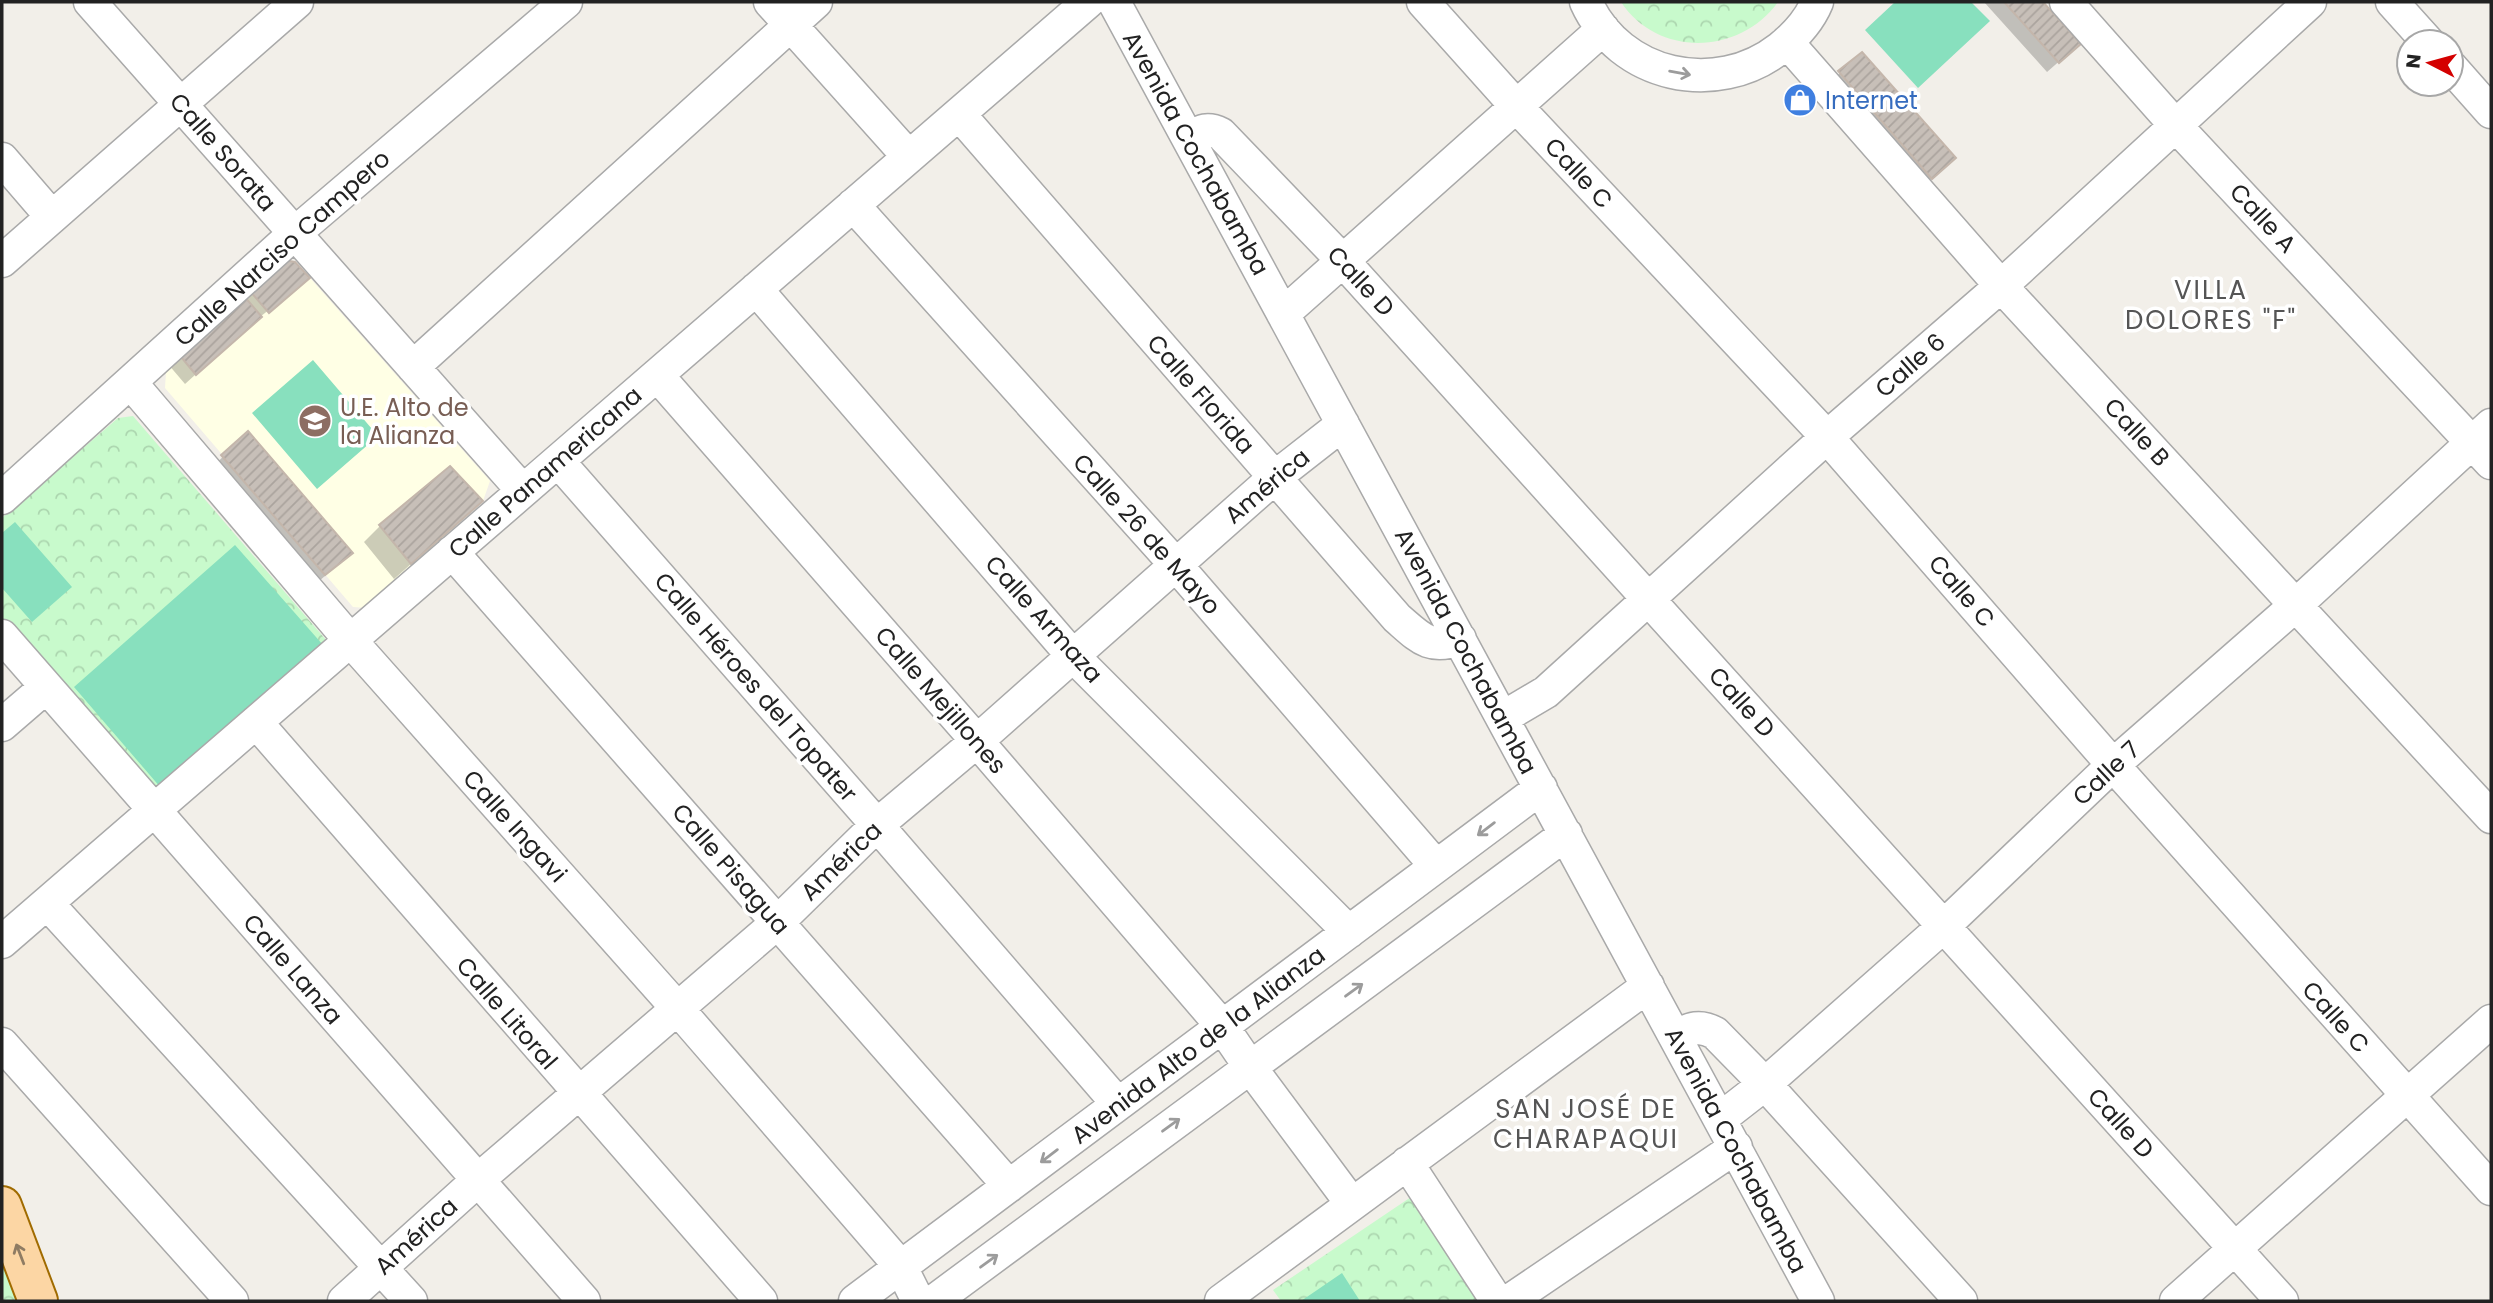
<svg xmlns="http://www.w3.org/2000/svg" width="2493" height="1303" viewBox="0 0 2493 1303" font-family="Poppins,sans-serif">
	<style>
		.education { fill: #ffffe5 }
		.park { fill: url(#park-crowns) }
		.pitch { fill: #88e0be }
		.shadow { fill: #0003 }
		.building { fill: url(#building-hatch); stroke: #c4b6ab; stroke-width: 2 }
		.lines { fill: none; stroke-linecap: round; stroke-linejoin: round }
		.minor-casing { stroke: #a9a9a9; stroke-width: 35 }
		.major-casing { stroke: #a06b00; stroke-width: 42 }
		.minor { stroke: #fff; stroke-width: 32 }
		.major { stroke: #fcd6a4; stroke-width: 38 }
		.oneway { stroke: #9c9c9c }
		.oneway2 { stroke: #8f7c63 }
		.labels { text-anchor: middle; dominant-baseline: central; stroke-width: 7; stroke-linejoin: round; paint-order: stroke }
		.shop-label { font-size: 24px; fill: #366cbe; stroke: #fff; text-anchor: start }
		.street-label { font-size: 24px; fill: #222; stroke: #fff }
		.education-label { font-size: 24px; fill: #785e54; stroke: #fff; text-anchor: start }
		.neighbourhood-label { font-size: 26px; letter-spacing: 2px; fill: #555; stroke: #fff }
	</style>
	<defs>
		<pattern id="park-crowns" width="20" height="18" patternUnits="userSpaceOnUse" patternTransform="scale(1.75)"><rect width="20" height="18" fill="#c8facc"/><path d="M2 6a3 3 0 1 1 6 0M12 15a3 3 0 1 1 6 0" fill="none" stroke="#acd6af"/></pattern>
		<pattern id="building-hatch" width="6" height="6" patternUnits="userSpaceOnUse" patternTransform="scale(1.75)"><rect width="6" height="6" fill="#c7bfb8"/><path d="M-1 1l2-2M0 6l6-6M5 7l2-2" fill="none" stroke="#aba49e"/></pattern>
	</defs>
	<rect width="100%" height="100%" fill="#f2efe9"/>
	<path class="education" d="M283,260L295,262L310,278L490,481L483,501L366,608L353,607L165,388L166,372L177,352Z"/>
	<path class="park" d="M1621,2H1778C1740,55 1658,58 1621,2Z
		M133,416L333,648L157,802L2,621V518L118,418Z
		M1414,1195L1482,1297L1475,1301H1281L1273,1290Z
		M2,1241L24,1301H2Z"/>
	<path class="pitch" d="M1895,2H1971L1990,21L1918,88L1865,30Z
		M313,360L378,436L317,489L252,413Z
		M15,522L72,587L32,622L2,588V533Z
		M235,545L323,645L161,788L74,687Z
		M1342,1273L1360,1301H1301Z"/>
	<path class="shadow" d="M1984,2H2041L2079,44L2047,72Z
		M1861,54L1943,168L1921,188L1829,83Z
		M297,288L256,320L185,384L168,364L250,291Z
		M248,433L351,553L309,590L207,472Z
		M465,516L394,579L364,542L380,526Z"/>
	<path class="building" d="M2004,2H2043L2081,44L2059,63Z
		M1862,52L1956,158L1932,179L1838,71Z
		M283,260L295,262L310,278L269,313L249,290Z
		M243,295L262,317L196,375L177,352Z
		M248,431L353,553L325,575L221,455Z
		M450,466L483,501L411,564L379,525Z"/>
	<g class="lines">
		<defs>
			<path id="minor" d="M90,2L523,491
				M770,2L909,157
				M1114,2L1818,1301
				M1423,2L1517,107L1827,437L2113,765L2491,1189
				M1586,2C1620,77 1716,98 1780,48C1795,36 1810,19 1817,2
				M2066,2L2176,126L2491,463
				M2392,2L2428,42
				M1787,42L2001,286L2491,817
				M2451,67L2491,112
				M959,114L1397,618C1420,638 1429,650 1460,639
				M1188,138C1201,131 1207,127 1221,134L1343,261L2282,1301
				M2,159L52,217
				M853,205L1176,565L1436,866
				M2,261L297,2
				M756,289L1072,655L1349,932
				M1283,314L1603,29
				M413,367L816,2
				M657,375L977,741L1222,1026L1250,1067L1352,1204
				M131,383L350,640L677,1008L901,1267L918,1301
				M558,461L877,825L1118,1104
				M2,498L295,233L566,2
				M452,552L1009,1186
				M2,636L584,1301
				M1502,718L1546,692L1827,437L2001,286L2310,2
				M256,722L761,1301
				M2,725L46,687
				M47,903L411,1301
				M2,942L1088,2
				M1675,1036C1690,1029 1699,1024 1715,1033L1765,1084L1961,1301
				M2,1044L232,1301
				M1720,1119L1765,1084L1944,926L2113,765L2297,604L2491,425
				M1407,1163L1497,1301
				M344,1301L478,1180L778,922L877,825L977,741L1274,478L1343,424
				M855,1301L1541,788
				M934,1301L1566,834
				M1221,1301L1648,986
				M1509,1301L1736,1147
				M2176,1301L2491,1021"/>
			<path id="major" d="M2,1206L38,1301"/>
		</defs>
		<use href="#minor" class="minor-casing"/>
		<use href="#major" class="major-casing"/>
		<use href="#minor" class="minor"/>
		<use href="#major" class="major"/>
	</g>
	<defs><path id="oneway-shaft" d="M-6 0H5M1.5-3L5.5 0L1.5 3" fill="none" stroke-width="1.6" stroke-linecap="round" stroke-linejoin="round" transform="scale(1.75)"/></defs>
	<g class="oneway">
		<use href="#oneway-shaft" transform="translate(1680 73) rotate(10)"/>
		<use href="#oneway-shaft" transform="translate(1486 829) rotate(143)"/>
		<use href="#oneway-shaft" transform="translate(1354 990) rotate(-36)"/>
		<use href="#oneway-shaft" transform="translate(1171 1125) rotate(-36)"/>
		<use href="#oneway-shaft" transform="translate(1049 1156) rotate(143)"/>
		<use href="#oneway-shaft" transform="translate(989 1261) rotate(-36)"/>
	</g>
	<use class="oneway2" href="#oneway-shaft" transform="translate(20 1254) rotate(-111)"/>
	<defs>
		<symbol id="shop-disc" viewBox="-11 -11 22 22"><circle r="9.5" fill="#3f7fe0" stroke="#fff"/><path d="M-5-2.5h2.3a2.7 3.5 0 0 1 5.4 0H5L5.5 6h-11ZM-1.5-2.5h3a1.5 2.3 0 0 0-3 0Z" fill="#fff"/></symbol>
		<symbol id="school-disc" viewBox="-11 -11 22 22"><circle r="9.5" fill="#8d6e63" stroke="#fff"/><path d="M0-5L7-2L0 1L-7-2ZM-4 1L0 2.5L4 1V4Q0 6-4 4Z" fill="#fff"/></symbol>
	</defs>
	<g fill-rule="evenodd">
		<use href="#shop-disc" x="1781" y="81" width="38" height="38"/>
		<use href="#school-disc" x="296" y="402" width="38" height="38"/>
	</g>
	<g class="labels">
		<g class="shop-label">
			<text x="1825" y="100">Internet</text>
		</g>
		<g class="street-label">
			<text transform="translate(223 152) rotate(49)">Calle Sorata</text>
			<text transform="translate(1196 153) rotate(61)">Avenida Cochabamba</text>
			<text transform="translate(1579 173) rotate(47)">Calle C</text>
			<text transform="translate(2263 218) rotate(47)">Calle A</text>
			<text transform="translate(282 248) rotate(-42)">Calle Narciso Campero</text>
			<text transform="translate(1361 281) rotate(47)">Calle D</text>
			<text transform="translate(1910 365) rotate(-41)">Calle 6</text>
			<text transform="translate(1201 394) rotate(49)">Calle Florida</text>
			<text transform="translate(2137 432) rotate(47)">Calle B</text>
			<text transform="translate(545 472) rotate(-41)">Calle Panamericana</text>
			<text transform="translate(1267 486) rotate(-40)">América</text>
			<text transform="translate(1147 534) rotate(48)">Calle 26 de Mayo</text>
			<text transform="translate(1962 591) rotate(49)">Calle C</text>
			<text transform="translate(1044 619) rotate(48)">Calle Armaza</text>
			<text transform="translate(1466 651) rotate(62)">Avenida Cochabamba</text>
			<text transform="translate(756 687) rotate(49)">Calle Héroes del Topater</text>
			<text transform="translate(941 700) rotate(49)">Calle Mejillones</text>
			<text transform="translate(1742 702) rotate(48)">Calle D</text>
			<text transform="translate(2106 773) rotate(-43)">Calle 7</text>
			<text transform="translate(515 826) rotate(48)">Calle Ingavi</text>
			<text transform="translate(841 861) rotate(-44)">América</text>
			<text transform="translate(731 869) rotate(49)">Calle Pisagua</text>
			<text transform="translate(293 969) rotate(49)">Calle Lanza</text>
			<text transform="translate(507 1013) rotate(49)">Calle Litoral</text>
			<text transform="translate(2336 1017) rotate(48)">Calle C</text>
			<text transform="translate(1198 1045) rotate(-37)">Avenida Alto de la Alianza</text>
			<text transform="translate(2121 1123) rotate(48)">Calle D</text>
			<text transform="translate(1736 1150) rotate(62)">Avenida Cochabamba</text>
			<text transform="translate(416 1236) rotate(-42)">América</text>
		</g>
		<g class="education-label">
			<text x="340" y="407">U.E. Alto de<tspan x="340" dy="28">la Alianza</tspan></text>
		</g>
		<g class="neighbourhood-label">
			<text x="2211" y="290">VILLA<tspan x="2211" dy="30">DOLORES "F"</tspan></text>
			<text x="1586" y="1109">SAN JOSÉ DE<tspan x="1586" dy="30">CHARAPAQUI</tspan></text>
		</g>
	</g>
	<rect width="2493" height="1303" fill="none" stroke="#222222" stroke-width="7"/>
	<g transform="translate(2430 63) rotate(276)"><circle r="33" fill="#ffffff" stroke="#a7a7a7" stroke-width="2"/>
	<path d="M0-5L12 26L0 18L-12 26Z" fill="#d40000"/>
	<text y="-10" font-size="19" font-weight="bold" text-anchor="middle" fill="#222222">N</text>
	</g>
</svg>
